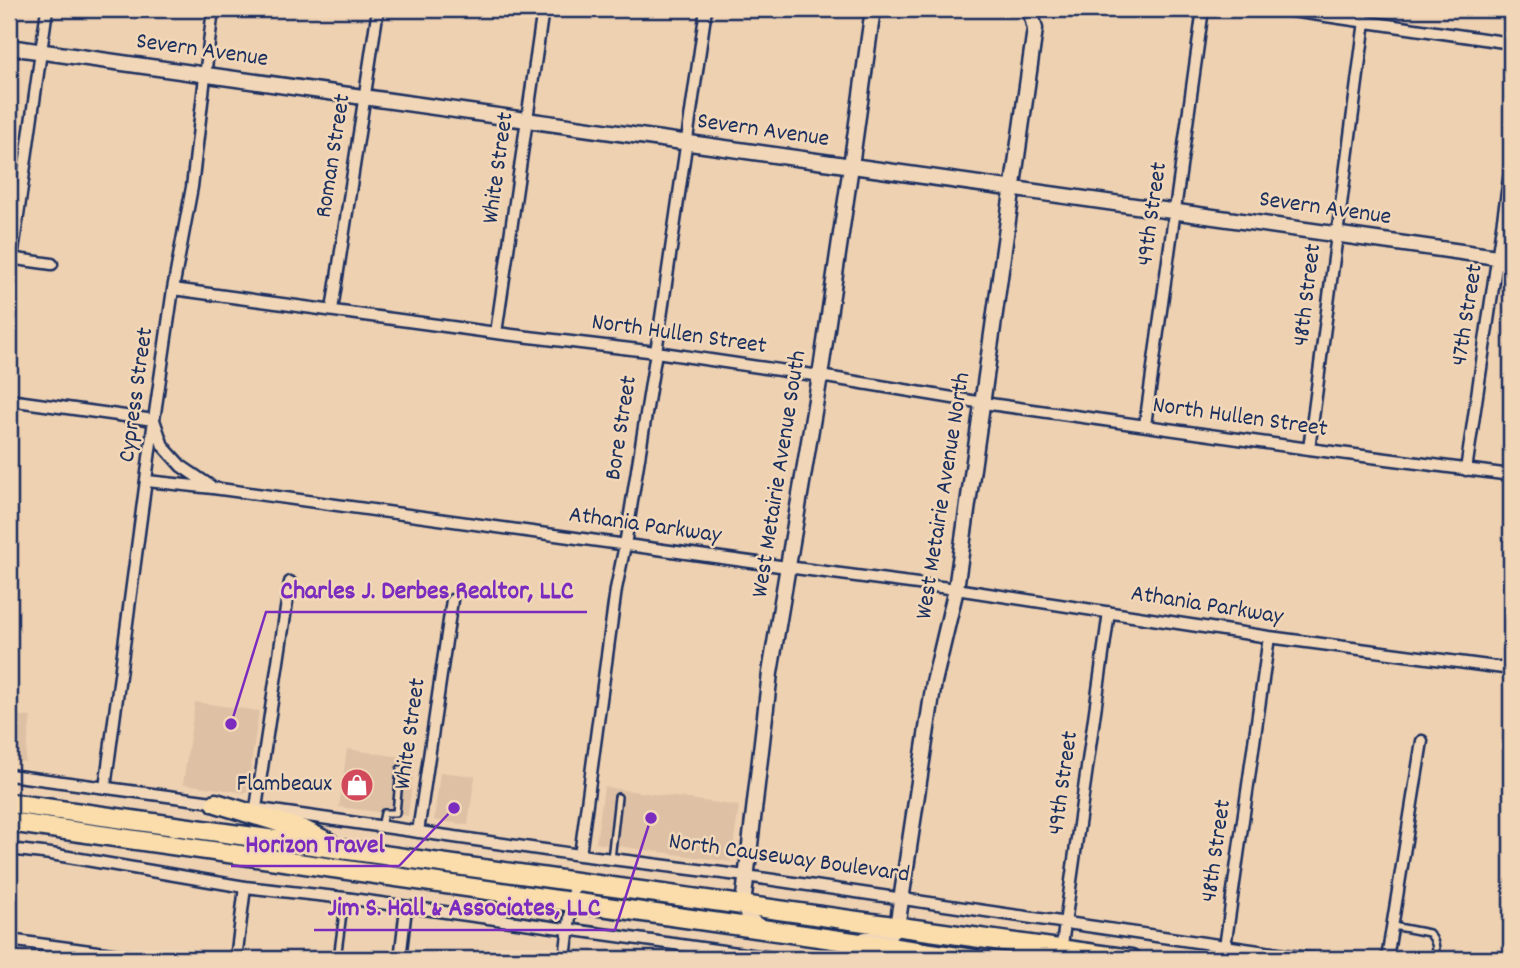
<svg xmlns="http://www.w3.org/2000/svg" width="1520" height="968" viewBox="0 0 1520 968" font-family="Dekko,sans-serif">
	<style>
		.built { fill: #dec1a5 }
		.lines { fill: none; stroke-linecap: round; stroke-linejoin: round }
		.lane-casing { stroke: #1b2f5e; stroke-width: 10 }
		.street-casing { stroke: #1b2f5e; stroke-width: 15 }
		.secondary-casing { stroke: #1b2f5e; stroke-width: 19 }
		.highway-casing { stroke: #1b2f5e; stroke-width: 23 }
		.lane { stroke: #f1d7b8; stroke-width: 5 }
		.street { stroke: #f1d7b8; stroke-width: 10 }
		.secondary { stroke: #f1d7b8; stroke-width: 14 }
		.highway { stroke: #faddab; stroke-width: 18 }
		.labels { text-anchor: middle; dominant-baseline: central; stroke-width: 5; stroke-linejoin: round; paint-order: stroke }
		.street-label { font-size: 24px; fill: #1b2f5e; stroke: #f1d7b8 }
		.poi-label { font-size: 24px; fill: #1b2f5e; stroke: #f1d7b8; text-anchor: end }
		.leader { fill: none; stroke: #7b2cbf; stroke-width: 2.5 }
		.callout-dot { fill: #7b2cbf; stroke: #f1d7b8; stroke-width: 2.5 }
		.callout-label { font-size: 26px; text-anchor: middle; font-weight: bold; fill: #7b2cbf; stroke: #f1d7b8; stroke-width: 5; stroke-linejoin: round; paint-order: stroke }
	</style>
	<rect width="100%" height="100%" fill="#eed1b1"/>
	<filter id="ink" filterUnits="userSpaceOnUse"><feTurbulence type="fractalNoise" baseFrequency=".0143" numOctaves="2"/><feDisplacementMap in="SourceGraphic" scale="14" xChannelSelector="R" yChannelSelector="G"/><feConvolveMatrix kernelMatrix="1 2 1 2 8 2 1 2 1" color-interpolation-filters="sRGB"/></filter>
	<g filter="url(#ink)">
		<path class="built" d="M195,702L259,711L247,793L183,784Z
			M9,715L31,717L25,762L9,760Z
			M347,749L415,759L408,816L339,807Z
			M440,772L475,776L468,825L434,820Z
			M604,787L739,806L731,862L596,843Z"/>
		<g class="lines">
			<defs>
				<path id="lane" d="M381,827L384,813H396L400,769
					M611,859L618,797
					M1393,926L1429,933C1436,941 1437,948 1435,959
					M337,959L345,898"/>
				<path id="street" d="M1278,9L1511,43
					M9,258L52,264
					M12,258L47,9
					M173,289L496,333L656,352L820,376L983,403L1309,449L1511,475
					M332,310L378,9
					M496,333L543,9
					M9,400L154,420L163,446L181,466L209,485
					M1145,425L1203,9
					M1309,449L1365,21
					M1466,470L1511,165
					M147,481L213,488L787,567L956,589L1269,637L1511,669
					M9,775L220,803
					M105,788L154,420L173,289L192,187L213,9
					M256,808L290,582
					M259,809L580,855L746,876L1313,959
					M418,832L452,600
					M9,849L51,854L245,887L345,898L781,959
					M580,855L616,589L625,545L656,352L706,9
					M9,940L149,959
					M1225,947L1269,637
					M236,959L245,887
					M400,959L406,908
					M565,959L574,882
					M1060,959L1109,612
					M1387,959L1422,741"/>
				<path id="secondary" d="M9,47L1511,259
					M765,928C751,924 749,919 743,905L770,673L820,376L851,166L873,9
					M865,939C878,939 889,937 897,927L934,682L956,589L1035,29L1030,9"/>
				<path id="highway" d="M9,803L1131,959
					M216,803L304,830L328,842
					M9,822L973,959"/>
			</defs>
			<use href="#lane" class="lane-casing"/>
			<use href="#street" class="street-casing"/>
			<use href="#secondary" class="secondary-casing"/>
			<use href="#highway" class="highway-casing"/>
			<use href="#lane" class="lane"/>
			<use href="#street" class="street"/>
			<use href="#secondary" class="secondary"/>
			<use href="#highway" class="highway"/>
		</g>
	</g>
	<defs>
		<symbol id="shop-disc" viewBox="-11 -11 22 22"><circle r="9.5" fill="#d1495b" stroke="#f1d7b8"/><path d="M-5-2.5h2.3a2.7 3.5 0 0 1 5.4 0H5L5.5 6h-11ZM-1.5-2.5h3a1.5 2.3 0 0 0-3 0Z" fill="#fff"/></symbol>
	</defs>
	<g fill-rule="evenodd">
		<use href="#shop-disc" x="338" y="766" width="38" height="38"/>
	</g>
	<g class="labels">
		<g class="street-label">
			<text transform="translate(202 51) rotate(8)">Severn Avenue</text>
			<text transform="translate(763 131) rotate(8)">Severn Avenue</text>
			<text transform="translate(334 156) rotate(-81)">Roman Street</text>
			<text transform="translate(499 168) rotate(-82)">White Street</text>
			<text transform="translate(1325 209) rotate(8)">Severn Avenue</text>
			<text transform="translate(1153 214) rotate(-82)">49th Street</text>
			<text transform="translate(1308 295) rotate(-83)">48th Street</text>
			<text transform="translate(1468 315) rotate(-81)">47th Street</text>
			<text transform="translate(679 335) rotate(8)">North Hullen Street</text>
			<text transform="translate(137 395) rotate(-82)">Cypress Street</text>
			<text transform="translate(1240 418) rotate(8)">North Hullen Street</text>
			<text transform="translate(622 428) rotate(-81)">Bore Street</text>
			<text transform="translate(780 474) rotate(-81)">West Metairie Avenue South</text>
			<text transform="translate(944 496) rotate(-81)">West Metairie Avenue North</text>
			<text transform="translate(645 526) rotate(8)">Athania Parkway</text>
			<text transform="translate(1207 606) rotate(9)">Athania Parkway</text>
			<text transform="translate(411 734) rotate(-82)">White Street</text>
			<text transform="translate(1064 783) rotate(-82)">49th Street</text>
			<text transform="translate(1217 851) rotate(-82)">48th Street</text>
			<text transform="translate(789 859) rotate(8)">North Causeway Boulevard</text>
		</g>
		<g class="poi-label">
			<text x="332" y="785">Flambeaux</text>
		</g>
	</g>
	<path class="leader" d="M231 724L266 612H587M454 808L399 866H231M651 818L615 930H314"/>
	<g class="callout-dot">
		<circle cx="231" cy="724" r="7"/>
		<circle cx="454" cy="808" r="7"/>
		<circle cx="651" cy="818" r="7"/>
	</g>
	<g class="callout-label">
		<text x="427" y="598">Charles J. Derbes Realtor, LLC</text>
		<text x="315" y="852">Horizon Travel</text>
		<text x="464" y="915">Jim S. Hall &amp; Associates, LLC</text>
	</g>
	<rect width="1520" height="968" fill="none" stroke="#f1d7b8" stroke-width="35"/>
	<rect x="18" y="18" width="1485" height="933" fill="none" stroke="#1b2f5e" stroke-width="2.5" filter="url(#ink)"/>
</svg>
